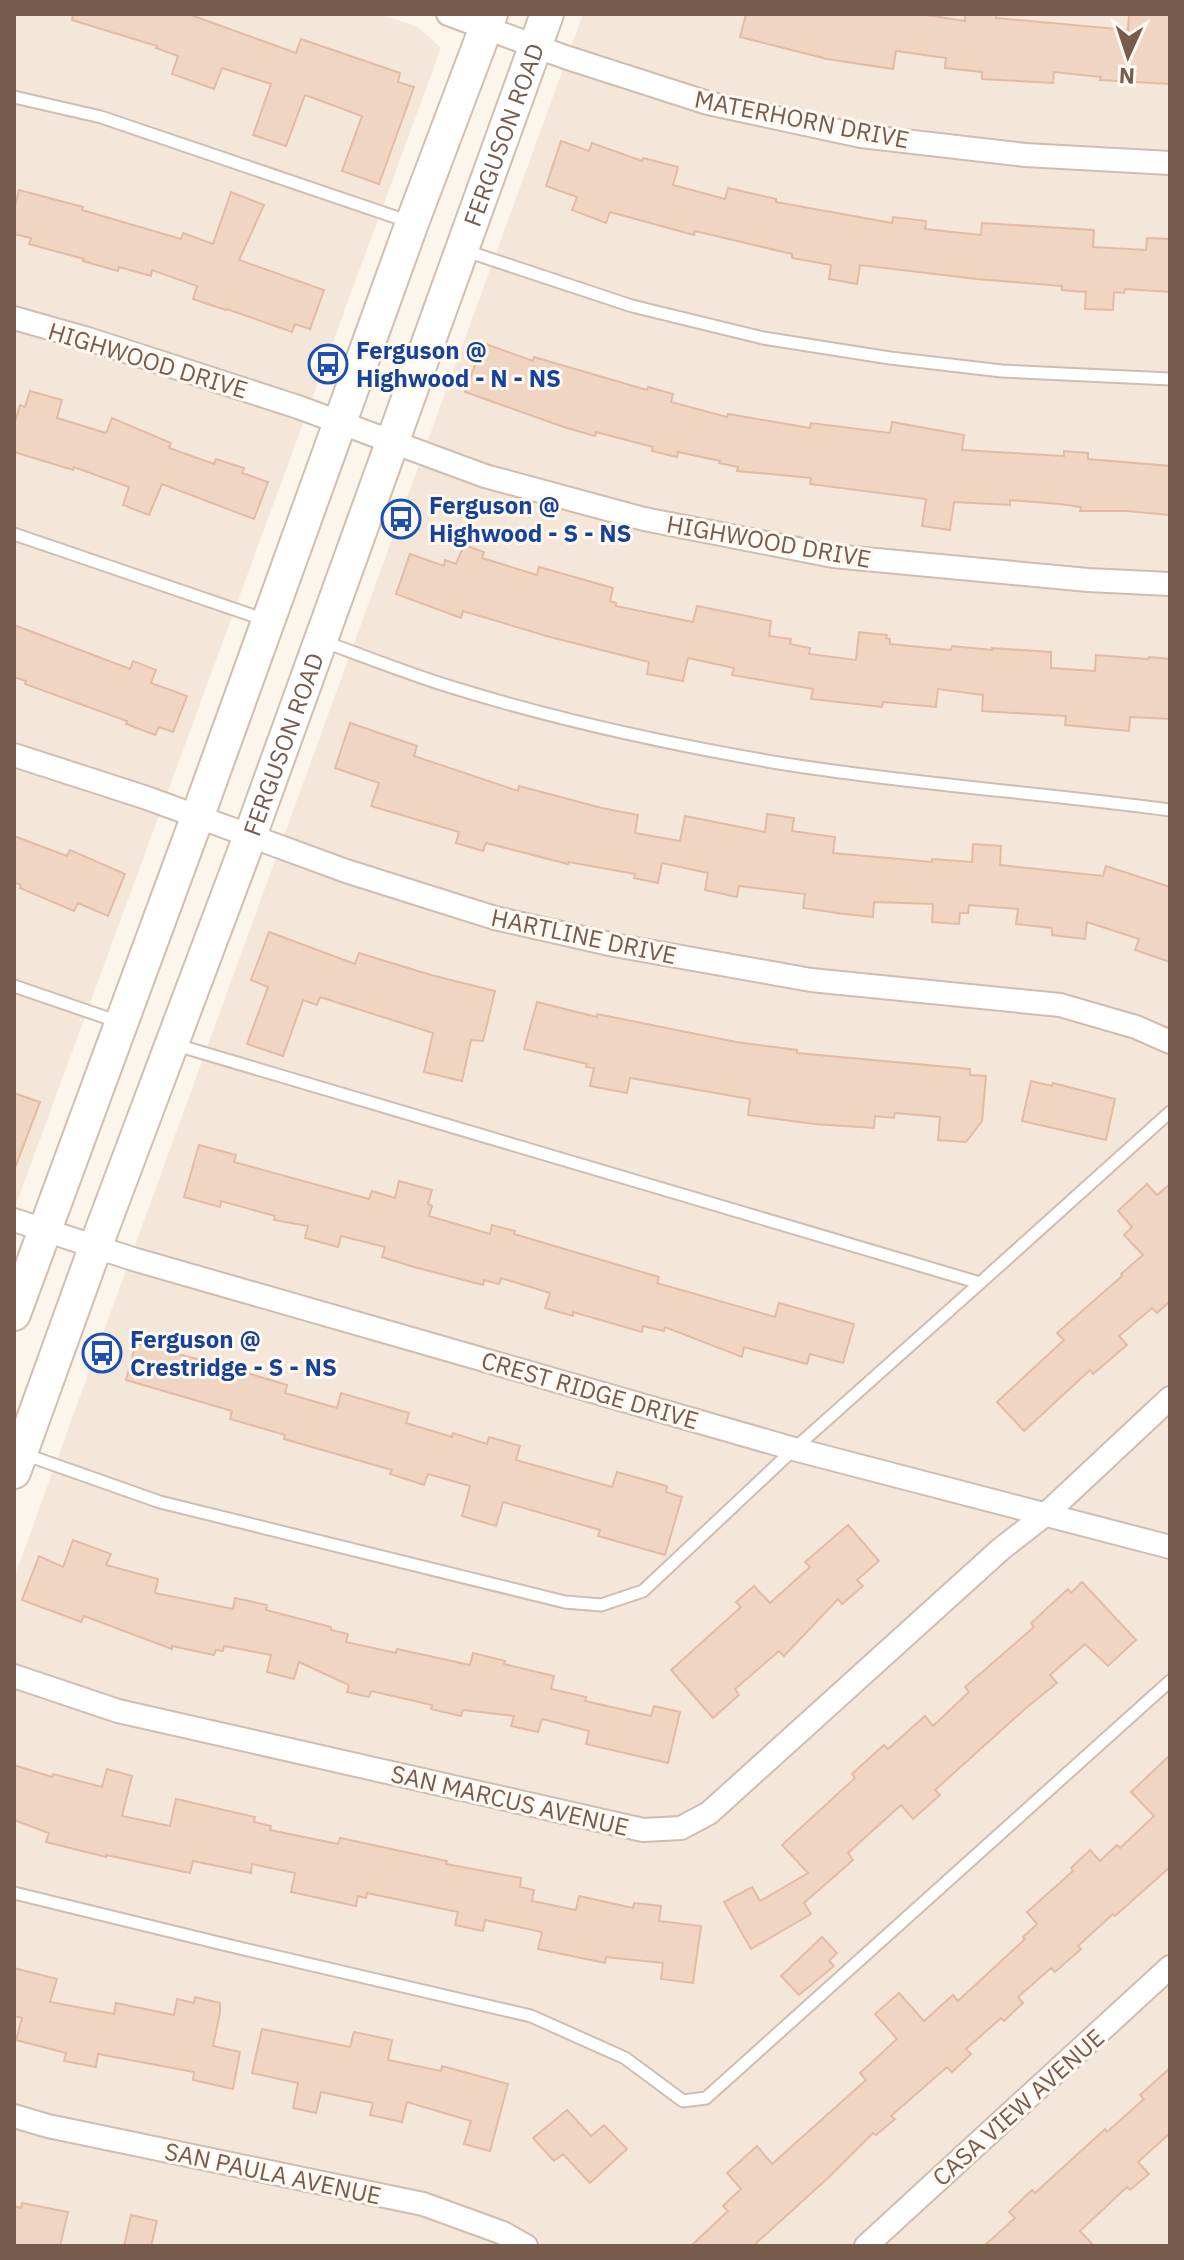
<svg xmlns="http://www.w3.org/2000/svg" width="1184" height="2260" viewBox="0 0 1184 2260" font-family="'IBM Plex Sans',sans-serif">
	<style>
		.residential { fill: #f4e7d9 }
		.building { fill: #f1d5c3; stroke: #e3bba4; stroke-width: 2 }
		.lines { fill: none; stroke-linecap: round; stroke-linejoin: round }
		.lane-casing { stroke: #cfbdb0; stroke-width: 15 }
		.street-casing { stroke: #cfbdb0; stroke-width: 26 }
		.secondary-casing { stroke: #d1beae; stroke-width: 36 }
		.lane { stroke: #fff; stroke-width: 11 }
		.street { stroke: #fff; stroke-width: 22 }
		.secondary { stroke: #fff; stroke-width: 32 }
		.labels { text-anchor: middle; dominant-baseline: central; stroke-width: 6; stroke-linejoin: round; paint-order: stroke }
		.street-label { font-size: 24px; fill: #775c4e; stroke: #fff9f1 }
		.transit-label { font-size: 24px; font-weight: bold; fill: #164399; stroke: #fff9f1; text-anchor: start }
	</style>
	<rect width="100%" height="100%" fill="#fcf5eb"/>
	<path class="residential" d="M14,14H380L418,27L441,48L14,1210Z
		M583,14H1170V2246H14V1578Z"/>
	<path class="building" d="M73,14H188L296,53L301,39L400,73L398,82L414,87L379,184L342,171L362,116L305,95L286,146L253,135L271,84L222,68L214,89L172,74L178,56L156,48L157,46L72,20Z
		M746,14H920L965,21V14H996V18L1128,30L1129,14H1170V84L1100,80L1101,77L1054,72L1053,83L982,79V72L945,68L946,58L896,51L893,69L827,59L740,37Z
		M561,141L589,151L592,143L642,161L643,158L678,167L673,185L725,199L728,188L776,199V202L892,223L893,217L926,221L925,229L981,235L982,223L1094,230L1093,247L1146,250L1147,238L1170,239V292L1125,289L1124,293L1114,292L1113,310L1085,309L1086,292L1062,290V286L977,279L860,265L857,284L829,279L831,265L792,258V254L695,231L694,235L610,212L606,223L572,210L577,197L546,186Z
		M19,190L83,207L82,210L181,239L183,233L213,244L231,192L264,205L239,260L324,290L310,329L295,324L292,332L227,309L226,310L193,299L197,286L152,270L151,276L119,267L118,271L83,261L84,259L29,244L31,238L14,234V210Z
		M483,343L533,361L534,357L647,390L648,387L673,394L671,402L727,417L728,414L810,428L811,423L890,433L892,422L964,435L962,450L1064,456V451L1088,453V459L1170,466V515L1126,511H1080L1081,507L1060,504L1010,500V505L954,502L950,530L922,526L926,499L810,484L811,478L737,471L738,467L719,463L720,461L678,452L677,457L652,451L653,447L596,432L595,436L564,427L465,392Z
		M30,391L62,400L57,418L106,433L112,418L171,443L169,448L214,464L216,459L244,468L242,473L268,482L254,519L162,484L149,515L123,505L129,487L74,467L73,470L14,452V426L20,405L25,407Z
		M464,545L484,552L482,558L537,575L539,567L613,588L610,601L616,603V606L693,622L697,606L771,621L769,636L791,639L790,644L810,648L809,654L856,660L859,632L887,635L886,638L890,639V644L951,650L952,646L992,650V648L1051,652V668L1095,671L1096,655L1148,659L1149,657L1170,659V719L1130,717L1129,731L1065,725L1066,716L982,711L983,695L938,689L936,707L883,702L882,707L811,699L813,689L732,675L734,668L688,658L683,681L647,674L649,662L550,637L463,611L461,618L396,594L410,554L444,566L445,560L456,564Z
		M14,625L130,669L133,661L156,670L151,683L187,696L173,732L159,727L155,735L126,724L127,721L25,684L26,681L14,677Z
		M350,723L417,746L414,756L518,791L519,786L602,808L638,815L635,833L680,841L685,816L765,832L767,814L794,818L792,831L835,837L833,853L932,862V859L972,862L973,844L1001,846L1000,865L1103,876L1106,866L1170,887V962L1135,950L1139,939L1087,922L1085,939L1052,935V928L1016,924L1018,909L969,905L968,913H960L959,924L932,922L933,904L874,902L873,917L844,914L803,908L805,894L739,886L737,897L705,890L708,873L662,863L658,883L634,878L635,874L569,862L568,864L486,843L483,851L456,843L459,832L371,806L379,783L335,768Z
		M14,836L67,856L70,850L125,874L108,916L78,903L74,911L20,888L21,885L14,882Z
		M269,932L355,964L359,953L431,975L495,991L483,1041L471,1040L462,1081L424,1072L433,1033L320,997L317,1005L303,1000L283,1056L247,1044L268,987L251,980Z
		M537,1002L597,1017V1014L736,1042L797,1050V1053L970,1069V1075L986,1076L982,1121L966,1142L938,1140L940,1117L895,1113L894,1118L875,1116L874,1128L814,1124L748,1115L750,1099L630,1078L627,1093L590,1086L594,1068L586,1067L587,1064L524,1049Z
		M1031,1081L1052,1086L1053,1083L1115,1099L1106,1140L1022,1121Z
		M14,1093L40,1102L16,1165L14,1164Z
		M199,1145L236,1155L234,1162L369,1199L372,1191L395,1198L399,1181L432,1190L428,1204L432,1206L429,1216L490,1234L492,1225L515,1231L514,1234L659,1277L657,1283L775,1317L779,1303L854,1324L843,1363L810,1354L807,1364L744,1347L742,1357L665,1327L664,1331L643,1326L642,1332L573,1312V1316L545,1308L550,1293L501,1278L499,1284L484,1280L483,1285L414,1267L382,1257L385,1247L341,1236L338,1247L305,1238L308,1226L274,1220L275,1216L221,1201L220,1207L184,1197Z
		M1147,1184L1157,1195L1170,1184V1301L1157,1313L1152,1308L1119,1336L1127,1345L1093,1374L1090,1370L1024,1431L997,1402L1064,1340L1057,1333L1122,1276L1121,1274L1143,1255L1124,1235L1132,1227L1118,1211Z
		M136,1343L220,1365L221,1361L248,1368L247,1373L287,1385L285,1393L337,1408L341,1393L409,1413L406,1423L452,1437L453,1433L487,1444L489,1437L520,1446L516,1460L612,1487L617,1472L667,1486L666,1492L682,1497L665,1555L598,1536L600,1530L503,1502L496,1526L462,1516L470,1486L428,1474L424,1485L390,1474L392,1470L284,1439L285,1435L230,1419L232,1411L126,1380Z
		M848,1525L879,1561L857,1580L863,1586L842,1604L838,1599L784,1656L779,1651L735,1689L739,1695L713,1718L671,1670L741,1607L736,1602L754,1586L770,1603L810,1567L805,1562Z
		M73,1540L111,1554L106,1565L158,1579L155,1593L233,1609L235,1598L267,1605L266,1610L331,1627V1630L348,1634L346,1642L396,1653L397,1649L470,1665L473,1653L505,1661L504,1664L554,1676L551,1689L586,1697L585,1701L651,1716L654,1706L680,1712L668,1763L586,1744L589,1731L542,1719L538,1732L511,1726L514,1716L463,1710L461,1716L431,1709L432,1705L371,1691L369,1697L347,1692L349,1685L299,1662L294,1679L267,1672L271,1655L224,1646L223,1651L216,1650L214,1655L172,1646V1649L84,1616L81,1622L22,1600L39,1556L63,1567Z
		M1082,1582L1136,1640L1108,1666L1085,1644L1050,1675L1057,1683L1026,1708L935,1790L940,1795L913,1819L901,1805L848,1853L853,1860L804,1903L811,1914L751,1949L724,1902L752,1887L760,1901L808,1873L782,1845L855,1778L852,1774L884,1745L888,1749L925,1716L933,1726L969,1692L965,1687L1034,1627L1031,1623L1068,1589L1071,1593Z
		M1170,1755V1867L1115,1916L1113,1914L1078,1946L1081,1949L1055,1972L1051,1968L1018,1997L1023,2003L1004,2021L1001,2018L966,2049L971,2054L952,2072L947,2067L891,2116L895,2119L876,2135L873,2133L829,2177L753,2246H691L728,2211L723,2206L741,2189L727,2173L757,2146L772,2164L866,2080L860,2073L897,2039L875,2014L899,1993L924,2021L953,1995L958,2001L1025,1939L1023,1937L1037,1924L1027,1912L1073,1871L1071,1868L1090,1850L1100,1861L1117,1845L1120,1848L1154,1816L1131,1792Z
		M14,1765L52,1777L53,1774L102,1787L107,1769L132,1776L122,1816L170,1826L176,1799L255,1817L254,1822L271,1826L270,1830L338,1844L340,1838L447,1861L446,1864L521,1878L520,1887L534,1890L532,1901L576,1910L579,1896L633,1908L634,1903L661,1906L659,1921L701,1926L693,1983L661,1979L663,1963L606,1957L605,1963L538,1949L542,1932L485,1920L483,1931L455,1925L458,1912L367,1893L366,1898L358,1896L356,1906L291,1892L295,1873L252,1864L251,1873L193,1861L190,1873L106,1855V1857L46,1842L49,1833L14,1820Z
		M822,1937L837,1953L829,1961L834,1966L799,1995L781,1976Z
		M14,1968L57,1979L50,2002L114,2014L116,2003L174,2015L177,1999L194,2003L195,1997L220,2003V2013L213,2046L240,2052L233,2089L193,2080L194,2072L98,2054L96,2067L64,2061L66,2053L16,2040L22,2018L14,2016Z
		M262,2029L350,2047L354,2032L392,2040L388,2060L441,2071L442,2066L508,2084L490,2151L464,2144L471,2121L407,2102L402,2122L370,2115L373,2103L321,2092L316,2113L293,2108L298,2083L252,2073Z
		M1170,2068V2133L1138,2162L1149,2174L1130,2190L1127,2187L1080,2231L1094,2246H984L1015,2218L1009,2212L1032,2190L1035,2193L1105,2129L1107,2132L1144,2099L1140,2095Z
		M567,2110L591,2136L604,2125L627,2149L590,2183L563,2154L554,2161L533,2138Z
		M22,2203L68,2212L60,2246H14V2206L21,2208Z
		M131,2215L157,2221L151,2246H124Z"/>
	<g class="lines">
		<defs>
			<path id="lane" d="M14,97L101,117L410,222
				M463,250L632,306L763,338L890,358L1002,371L1170,379
				M14,534L266,620
				M322,641C364,656 406,673 448,686C557,720 672,745 785,764C912,784 1042,793 1170,810
				M14,986L119,1022
				M980,1283L1170,1112
				M21,1453L160,1502L565,1602L601,1605L643,1591L794,1449L980,1283L173,1044
				M14,1893L231,1946L531,2016L625,2058L683,2101L706,2098L1170,1681"/>
			<path id="street" d="M448,14L565,57L708,103L861,136L1025,155L1170,163
				M14,318L88,339L298,407L485,476L644,519L833,556L1088,580L1170,584
				M14,755L147,798L346,871L495,918L614,945L811,980L1060,1005L1136,1027L1170,1042
				M14,1220L133,1259L794,1449L1170,1547
				M14,1676L118,1711L643,1830L681,1828L709,1813L1001,1549L1046,1514L1170,1398
				M14,2116L48,2126L423,2204L503,2233L526,2246
				M866,2246L1170,1967"/>
			<g id="secondary">
				<path d="M14,1314L197,818L412,223L491,14"/>
				<path id="s1" d="M14,1472L95,1248L250,836L547,14"/>
			</g>
		</defs>
		<use href="#lane" class="lane-casing"/>
		<use href="#street" class="street-casing"/>
		<use href="#secondary" class="secondary-casing"/>
		<use href="#lane" class="lane"/>
		<use href="#street" class="street"/>
		<use href="#secondary" class="secondary"/>
	</g>
	<defs>
		<symbol id="bus-ring" viewBox="-11 -11 22 22"><circle r="9.5" fill="#fff9f1" stroke="#1a4fb4" stroke-width="1.5"/><path d="M-5-6H5V4H4V6H2V4H-2V6H-4V4H-5ZM-3.5-4V0h7V-4ZM-3.5 1.2v1.5H-2V1.2ZM2 1.2v1.5H3.5V1.2Z" fill="#1a4fb4"/></symbol>
	</defs>
	<g fill-rule="evenodd">
		<use href="#bus-ring" x="306" y="342" width="44" height="44"/>
		<use href="#bus-ring" x="379" y="497" width="44" height="44"/>
		<use href="#bus-ring" x="80" y="1331" width="44" height="44"/>
	</g>
	<g class="labels">
		<g class="street-label">
			<text transform="translate(802 119) rotate(11)">MATERHORN DRIVE</text>
			<text stroke="none"><textPath href="#s1" startOffset="1424">FERGUSON ROAD</textPath></text>
			<text transform="translate(148 360) rotate(17)">HIGHWOOD DRIVE</text>
			<text transform="translate(769 541) rotate(10)">HIGHWOOD DRIVE</text>
			<text stroke="none"><textPath href="#s1" startOffset="776">FERGUSON ROAD</textPath></text>
			<text transform="translate(584 936) rotate(12)">HARTLINE DRIVE</text>
			<text transform="translate(590 1390) rotate(16)">CREST RIDGE DRIVE</text>
			<text transform="translate(510 1800) rotate(13)">SAN MARCUS AVENUE</text>
			<text transform="translate(1018 2107) rotate(-42)">CASA VIEW AVENUE</text>
			<text transform="translate(273 2173) rotate(12)">SAN PAULA AVENUE</text>
		</g>
		<g class="transit-label">
			<text x="356" y="350">Ferguson @<tspan x="356" dy="28">Highwood - N - NS</tspan></text>
			<text x="429" y="505">Ferguson @<tspan x="429" dy="28">Highwood - S - NS</tspan></text>
			<text x="130" y="1339">Ferguson @<tspan x="130" dy="28">Crestridge - S - NS</tspan></text>
		</g>
	</g>
	<rect width="1184" height="2260" fill="none" stroke="#775c4e" stroke-width="32"/>
	<g transform="translate(1128 56) rotate(183)" stroke="#fff9f1" stroke-width="6" paint-order="stroke">
	<path d="M0-6L14 30L0 20L-14 30Z" fill="#775c4e"/>
	<text y="-12" font-size="22" font-weight="bold" text-anchor="middle" fill="#775c4e">N</text>
	</g>
</svg>
